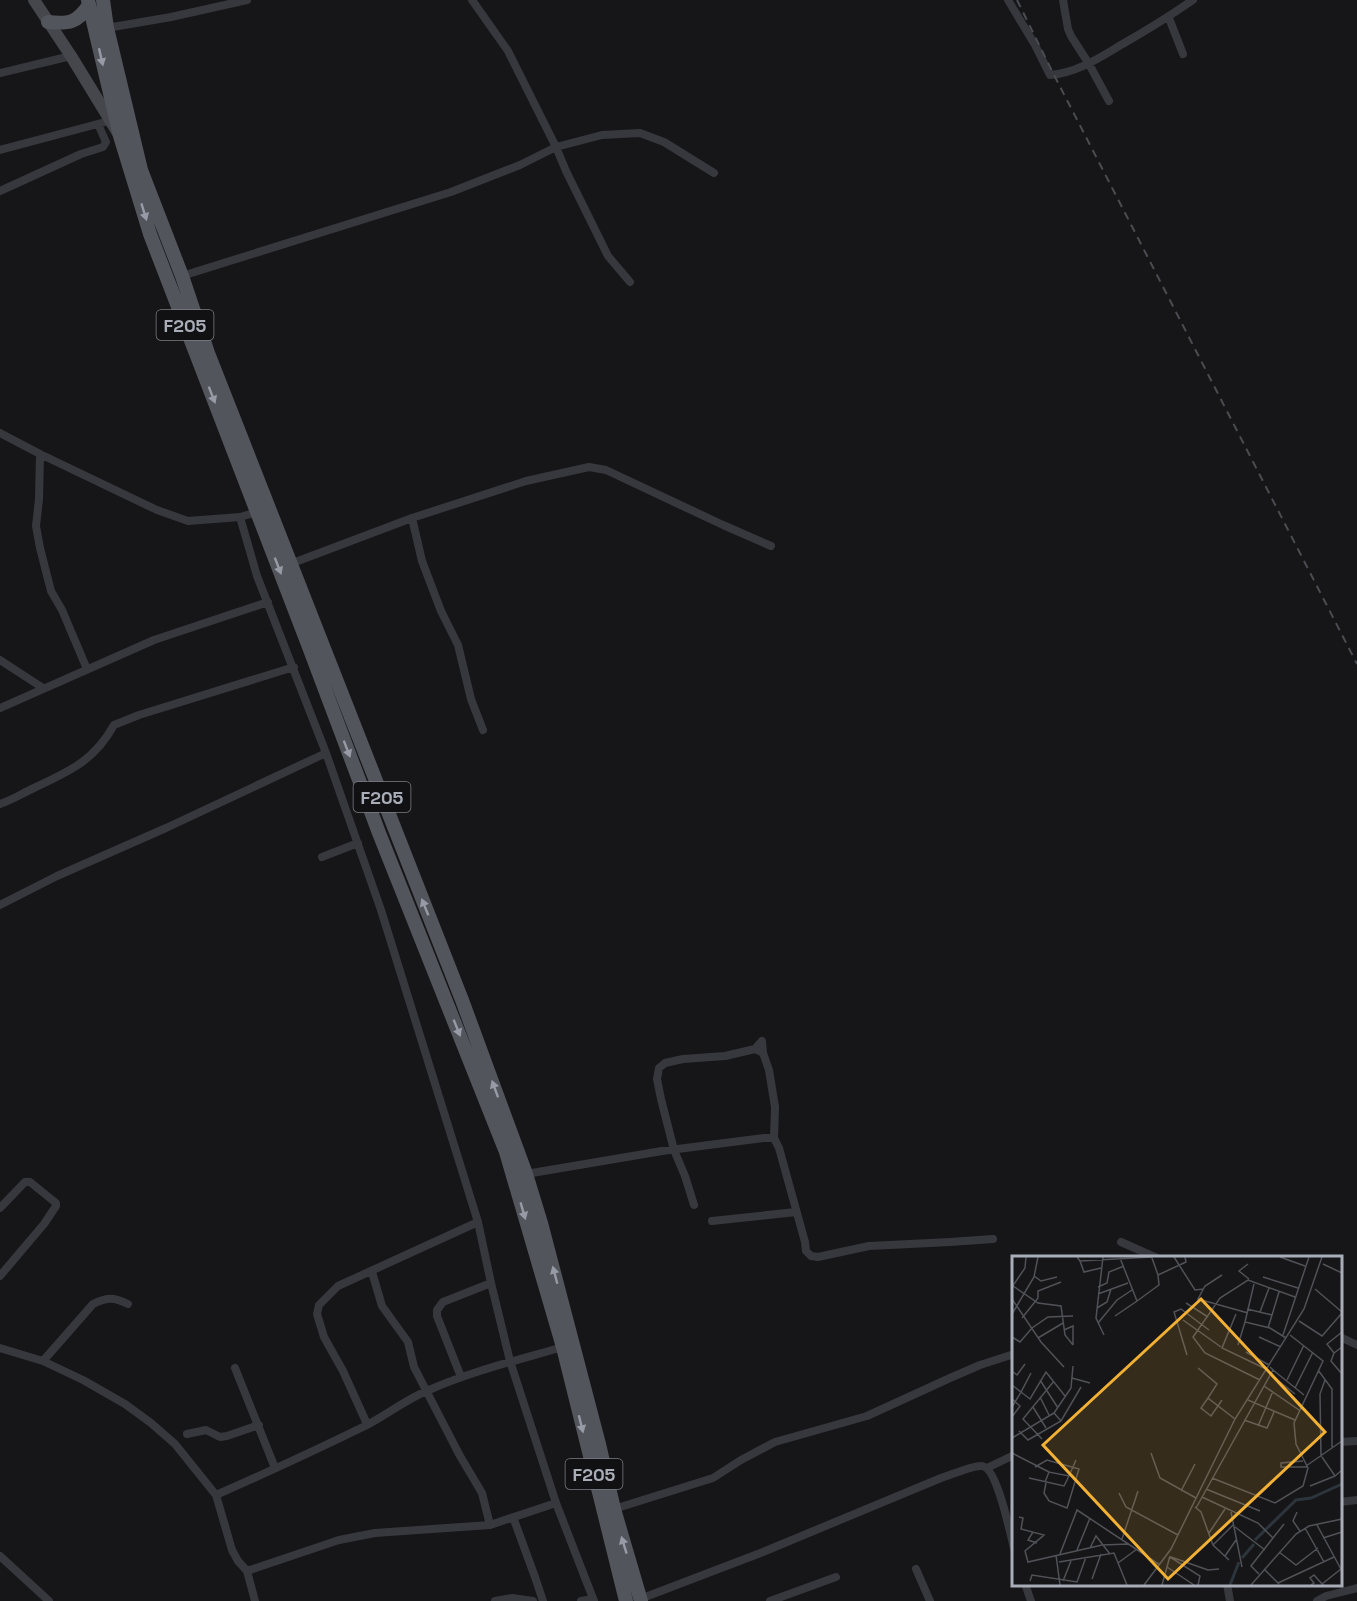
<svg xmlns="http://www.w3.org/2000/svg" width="1357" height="1601" viewBox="0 0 1357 1601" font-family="'Space Grotesk',sans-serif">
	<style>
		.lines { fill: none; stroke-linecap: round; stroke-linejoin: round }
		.minor { stroke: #37383d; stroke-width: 8 }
		.secondary { stroke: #45474d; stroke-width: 12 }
		.primary { stroke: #53555c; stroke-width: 14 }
		.rail { stroke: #4a4c52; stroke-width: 2; stroke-dasharray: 8 6; stroke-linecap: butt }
		.oneway { fill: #979ba6 }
		.labels { text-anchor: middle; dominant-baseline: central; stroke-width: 4.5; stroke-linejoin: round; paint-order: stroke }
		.shield { fill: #111113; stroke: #7b7e86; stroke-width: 1.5 }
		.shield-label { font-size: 18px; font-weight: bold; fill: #a8adb8 }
		.inset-river { fill: none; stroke: #2c353c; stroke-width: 3 }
		.inset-road { fill: none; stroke: #505258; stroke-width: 1.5 }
		.view { fill: #f2b134; fill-opacity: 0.15; stroke: #f2b134; stroke-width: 3 }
		.inset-edge { fill: none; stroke: #a8adb8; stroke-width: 3 }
	</style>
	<rect width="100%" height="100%" fill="#161618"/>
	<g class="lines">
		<path class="minor" d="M472,0L508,51L556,147L566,171L608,256L630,282
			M1008,0L1035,45L1050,75C1078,73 1102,56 1126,42C1149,29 1171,15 1193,0
			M1063,0L1068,29L1071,36L1089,64L1109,101
			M1169,18L1183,54
			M107,28L171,17L247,0
			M0,73L71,56
			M0,150L109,121
			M0,191L81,154L103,147L106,142L98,124
			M182,276L451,192L520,165L556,147L602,135L640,133L664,142L714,173
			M0,433L40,454L157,510L188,521L240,517L257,512
			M40,454L39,499L36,526L40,548L51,591L62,610L87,669
			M240,517L257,576L326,753L381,910L478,1222L491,1283L510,1361L556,1503L594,1601
			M412,518L422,561L441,611L458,645L471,699L483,730
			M290,564L412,518L526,481L589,467L606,470L723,525L771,546
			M0,660L43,688
			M0,708L154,640L268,602
			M0,804C12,800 23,793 34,788C70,771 94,761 114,725L139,715L294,667
			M322,857L358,843
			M0,905L57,876L166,828L326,753
			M755,1049L762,1041L763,1053
			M526,1174L662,1151L764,1138H774L779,1148L805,1242L806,1251L811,1256L818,1257L869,1246L950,1242L993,1239
			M694,1205L685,1176L674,1150L661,1099L657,1079L659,1068L665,1063L683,1059L725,1056L755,1049L763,1053L769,1070L775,1107L774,1138
			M0,1208L25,1182H30L56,1203V1206L44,1224L0,1276
			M712,1221L796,1212
			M1121,1242L1157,1258
			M372,1272L382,1306L408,1342L414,1367L460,1456L482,1493L490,1525
			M1340,1337L1357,1345
			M0,1348L43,1361L83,1380L125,1404L151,1423L175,1444L216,1495L232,1550L238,1561L247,1571L255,1601
			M43,1361L93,1304C107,1297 114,1297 128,1304
			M235,1368L275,1468
			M461,1377L437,1316V1310L443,1302L491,1283
			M367,1424L343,1371L324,1337L317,1314L319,1305L338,1286L478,1222
			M187,1434L206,1430L220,1437L227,1436L259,1425
			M1340,1442L1357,1441
			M987,1468L1014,1455
			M216,1495C266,1473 316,1450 365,1426C387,1415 406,1399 429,1390C472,1371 518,1360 563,1347
			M1340,1502L1357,1500
			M614,1509L713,1478L741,1460L775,1442L867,1416L950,1378L980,1365L1014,1354
			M513,1517L535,1577L543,1601
			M0,1556L49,1601
			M916,1569L930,1601
			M247,1571L339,1540L375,1533L490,1525L556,1503
			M1025,1584L1031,1601
			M1227,1584L1230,1601
			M640,1599L763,1552L941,1478C951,1475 973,1465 982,1466C997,1467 1010,1533 1014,1548
			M495,1601L512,1598L533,1601
			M581,1601L593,1599
			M770,1601L836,1577
			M1317,1601L1326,1596L1357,1588"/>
		<path class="secondary" d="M34,0L71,56L118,133"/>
		<path class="primary" d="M88,0L120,136L150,234L309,647L379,833L506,1152L563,1347L626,1601
			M103,0L107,28L141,170L182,276L208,353L462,1000L526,1174L541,1223L599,1444L614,1509L641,1601
			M48,22C69,24 77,23 89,5"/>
		<path class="rail" d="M1017,0L1052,71L1357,664"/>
	</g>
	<defs><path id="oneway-solid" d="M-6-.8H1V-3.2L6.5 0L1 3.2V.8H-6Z" transform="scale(1.5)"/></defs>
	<g class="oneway">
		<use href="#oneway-solid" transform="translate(101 57) rotate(77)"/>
		<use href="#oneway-solid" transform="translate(144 212) rotate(73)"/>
		<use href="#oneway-solid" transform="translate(212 395) rotate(69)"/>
		<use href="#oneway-solid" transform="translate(278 566) rotate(69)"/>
		<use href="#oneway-solid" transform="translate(347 749) rotate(69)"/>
		<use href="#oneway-solid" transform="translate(425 907) rotate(-112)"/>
		<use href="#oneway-solid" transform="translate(457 1028) rotate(68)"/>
		<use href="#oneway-solid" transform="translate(495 1089) rotate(-110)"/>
		<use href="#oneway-solid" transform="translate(523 1211) rotate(74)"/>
		<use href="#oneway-solid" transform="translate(555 1275) rotate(-105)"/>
		<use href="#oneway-solid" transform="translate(581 1424) rotate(76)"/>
		<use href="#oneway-solid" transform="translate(624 1545) rotate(-107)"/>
	</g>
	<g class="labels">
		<g class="shield">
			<rect x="156.5" y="310" width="57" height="30" rx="4.5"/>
			<rect x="353.5" y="782" width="57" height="30" rx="4.5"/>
			<rect x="565.5" y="1459" width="57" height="30" rx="4.5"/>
		</g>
		<g class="shield-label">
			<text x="185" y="325">F205</text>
			<text x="382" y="797">F205</text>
			<text x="594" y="1474">F205</text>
		</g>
	</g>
	<g transform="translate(1012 1256)">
		<rect width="330" height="330" fill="#161618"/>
		<path class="inset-river" d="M243,284L284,244L299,242L330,228M230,302L242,288M218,329L227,306"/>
		<path class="inset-road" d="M65,1L68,5L140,1M91,1L84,62L92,79M162,1L183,34L192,33M268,1L293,10M140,2L146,19M68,5L72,16L89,12M236,8L227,15L237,23M311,8L330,17M210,19L193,30L186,43L236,57M22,20L29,25L45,21M251,21L286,32M242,28L233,66L258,72L274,82M1,30L26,47L49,50L53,79L61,89M0,31L13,12L14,1M86,31L95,27L97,16L112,10M303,33L330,56M86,38L116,27M0,43L29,86L52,111M125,45L147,29L146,19L174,6L173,1M174,47L196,61M85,52L95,46L99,33M235,53L260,59L256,72M248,56L257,32M0,58L22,21L26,1M224,58L210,92L254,113M260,59L267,36M103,60L125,45L108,2M10,62L26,42V35L49,26M171,64L209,91M287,65L310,80L330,57M86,67L105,44L120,34M52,74L61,70V89M330,76L315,88L322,97L330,91M271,79L297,1M0,81L8,86L20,72L36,61L61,60M247,81L269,91M26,82L51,67M226,89L233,66M234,96L257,109M322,97L319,105L330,118M175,99L162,56L169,53L197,74M186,112L205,128L196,142L223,163M261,114L292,139M306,114L320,133V191M0,115L5,119L13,108M258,118L283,138M60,122L78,127M28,124L46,152M248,124L193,97L181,81L208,42L236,24L283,41M275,124L292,89M0,129L9,136L19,117M252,130L287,154M283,132L301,96M28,141L37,159M196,142L189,152L199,160L210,144M0,143L8,150L0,161M236,144L283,164M0,151L9,136L18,143L34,116L53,140M21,151L34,172M232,164L255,172L262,156M49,165L42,157L59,132L61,110M246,170L261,135M7,175L16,184L49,165L69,131M0,182L42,157M30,183L11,163L42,125M0,197L37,216M139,197L148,222L184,242M309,201L308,138L313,124M310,201L323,220L330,214M291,205L269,207V211H295M294,210L330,185M23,211L35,204L67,213L55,252L37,245L32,237L34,227M17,222L52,230L57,220M200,222L263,247L291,230L296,212L284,188L282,167L311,105L278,79M33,226L37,216L57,220L64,204M298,230L323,220M194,233L248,255M169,235L183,208M107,237L114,251L166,279M190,241L246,267L261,282M183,251L189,256L201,289L217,304M184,252L261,114L258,111M219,256L230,311M285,256L281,265L288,275M7,261L11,262L9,273L32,279L13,295L16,306L90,289L117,288M305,269L330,315M223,271L253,294M293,272L312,306M21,276L16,284L25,287M197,277L213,253M311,282L330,276M110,283L126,235M201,289L221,269M78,292L84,280L98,298M65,294L78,262M267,296L284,309L306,292M48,298L65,254L148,309M44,299L48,329M213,300L224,284M158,301L188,320L186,329M159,301L196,314L207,313M47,306L102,297L115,329M106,307L125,293M155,311L182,329M252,313L267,328M247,318L239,310L272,268M80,323L89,298M18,325L20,319L65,326L74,301M51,325L59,305M266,327L322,301M310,328L329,313M132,329L159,293L223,163L292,53L310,1M150,329L158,300M239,329L284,278L297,270L330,263M299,329L302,327L298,322L302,319L311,329"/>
		<path class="view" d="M189,43L313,176L156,323L31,189Z"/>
		<rect width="330" height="330" class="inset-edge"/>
	</g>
</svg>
